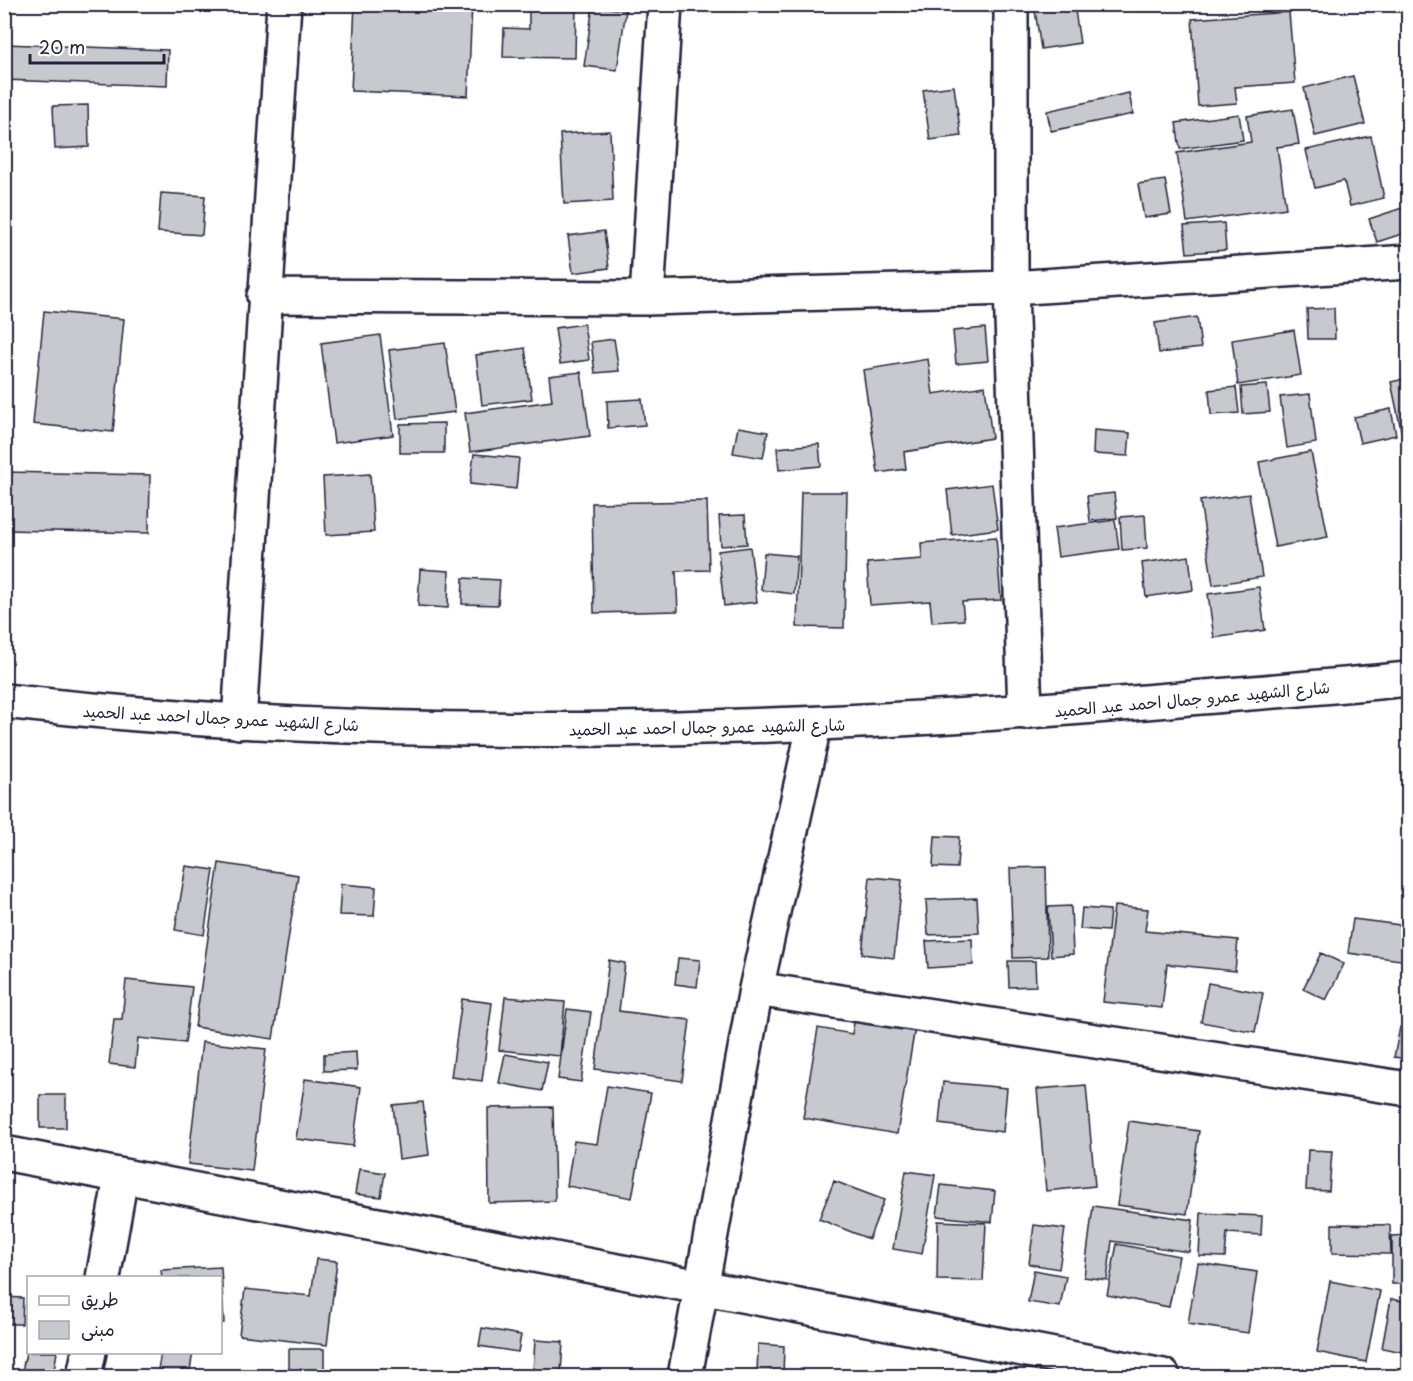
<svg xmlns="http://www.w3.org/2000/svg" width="1413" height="1381" viewBox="0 0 1413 1381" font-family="'Playpen Sans','Playpen Sans Arabic',sans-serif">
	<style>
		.building { fill: #c8c8cf; stroke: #22223b; stroke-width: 1.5 }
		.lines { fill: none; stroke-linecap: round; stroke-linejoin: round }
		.minor-casing { stroke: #22223b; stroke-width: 38 }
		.tertiary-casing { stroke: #22223b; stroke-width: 38 }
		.minor { stroke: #fff; stroke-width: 33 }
		.tertiary { stroke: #fff; stroke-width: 33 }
		.labels { text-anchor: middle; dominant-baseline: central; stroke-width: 4.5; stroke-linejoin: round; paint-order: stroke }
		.street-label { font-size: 16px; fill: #22223b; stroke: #fff }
	</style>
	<rect width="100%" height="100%" fill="#fff"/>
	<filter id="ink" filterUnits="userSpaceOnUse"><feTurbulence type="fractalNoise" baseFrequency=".0167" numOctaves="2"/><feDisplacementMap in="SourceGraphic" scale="12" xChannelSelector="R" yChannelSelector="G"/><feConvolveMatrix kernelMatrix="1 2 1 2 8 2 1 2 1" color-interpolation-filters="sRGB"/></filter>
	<g filter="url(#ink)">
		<path class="building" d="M355,4H472L468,96L351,91Z
			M529,4H576L575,58L503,57L504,28L529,29Z
			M1034,4H1074L1080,43L1041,49Z
			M1290,4H1317V6L1291,9Z
			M593,6L626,10L617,70L584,66Z
			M1289,12L1295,83L1235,87L1237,103L1198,106L1192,19Z
			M4,44L168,50L167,86L4,80Z
			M1353,76L1365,124L1315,136L1304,88Z
			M954,86L961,136L930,140L923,90Z
			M1129,93L1133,114L1051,131L1047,111Z
			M88,105L89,147L55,149L53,106Z
			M1293,109L1299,144L1277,147L1286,208L1187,222L1177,153L1251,142L1247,116Z
			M1239,114L1243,140L1180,149L1176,123Z
			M610,131L613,201L564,204L560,134Z
			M1371,136L1384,198L1350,206L1344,181L1315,188L1306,150Z
			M1165,180L1171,214L1144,218L1138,184Z
			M161,193L205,196L202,235L158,232Z
			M1408,206V232L1377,242L1369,219Z
			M1224,223L1226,250L1187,253L1184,226Z
			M604,231L609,268L573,273L568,236Z
			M1334,308L1335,339H1308L1307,309Z
			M44,311L124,319L113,432L33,424Z
			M1197,317L1201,348L1159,353L1155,323Z
			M584,324L589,360L560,364L555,328Z
			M985,328L988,361L956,364L953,331Z
			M1294,330L1301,375L1238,385L1232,340Z
			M380,335L393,435L334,443L321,343Z
			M614,339L619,371L595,373L591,342Z
			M445,343L455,412L397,419L389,350Z
			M525,348L532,399L482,405L476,355Z
			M928,359L933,394L985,386L992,438L904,452L906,469L878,473L863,370Z
			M581,372L590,436L470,452L465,413L552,401L549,376Z
			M1408,378V429L1401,430L1391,382Z
			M1267,385L1270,412L1243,414L1241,387Z
			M1236,387L1239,413L1211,415L1209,390Z
			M1310,394L1316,443L1287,448L1280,397Z
			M642,399L645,425L608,428L607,401Z
			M1391,409L1396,435L1360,443L1354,417Z
			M444,423V453H400V424Z
			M738,427L768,432L763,458L733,453Z
			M1094,430L1130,433L1128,456L1093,454Z
			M819,444L821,466L779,470L777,448Z
			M1311,452L1328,537L1275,547L1259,462Z
			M474,454L519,458L516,489L470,484Z
			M4,472L150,475L149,533L4,530Z
			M370,474L374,532L326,535L323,477Z
			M992,484L998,529L952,535L947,490Z
			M801,492H847L844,628L797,627Z
			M1114,493L1117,518L1090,521L1087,496Z
			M1249,494L1262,577L1213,585L1200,501Z
			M707,501L709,570L676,571L678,611L594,613L592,503Z
			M745,515L747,544L721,546L719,516Z
			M1145,515L1147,548L1122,550L1120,517Z
			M1115,520L1119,549L1058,557L1054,528Z
			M996,537L1001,600L962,602L964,620L932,622L930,601L870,605L867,563L922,559L921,543Z
			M750,547L757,602L724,606L718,551Z
			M764,553L797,556L794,594L761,590Z
			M1189,556L1193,590L1146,597L1142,563Z
			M420,569L449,571L448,608L418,606Z
			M463,578L500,580L498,605L462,604Z
			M1259,587L1265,630L1214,638L1208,594Z
			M935,836L959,837L957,868L933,867Z
			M219,863L298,875L273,1039L195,1027Z
			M186,866L214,870L204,935L175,930Z
			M1046,867L1048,957L1013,958L1010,868Z
			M870,877L902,880L894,958L862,954Z
			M341,884L376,887L374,916L339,915Z
			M977,898L979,933L928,935L926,900Z
			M1071,906L1073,954L1051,956L1048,907Z
			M1114,906L1148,909L1145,931L1238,940L1235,971L1167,964L1162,1008L1103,1002Z
			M1082,908L1110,910L1108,931L1080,929Z
			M1353,919L1408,926V961L1348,953Z
			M972,939L973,965L928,968L926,941Z
			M1321,953L1344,964L1326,1000L1303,989Z
			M678,958L700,960L697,987L675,984Z
			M609,960L625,963L619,1011L690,1020L682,1081L595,1069Z
			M1008,961H1035L1036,986L1009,987Z
			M126,980L192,987L185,1043L138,1038L135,1067L109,1064L114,1019H122Z
			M1208,983L1263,993L1255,1032L1201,1022Z
			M505,997L565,1002L560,1056L499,1050Z
			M462,999L492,1003L482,1081L451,1077Z
			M857,1005L917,1016L897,1134L803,1118L818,1028L852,1034Z
			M567,1009L591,1012L581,1082L558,1079Z
			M1400,1027L1408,1028V1059L1394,1057Z
			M202,1042L266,1049L252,1171L188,1164Z
			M356,1052L357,1070L324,1071V1054Z
			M505,1054L548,1062L542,1091L499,1083Z
			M305,1079L361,1087L353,1146L296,1139Z
			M943,1082L1007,1088L1003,1132L939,1124Z
			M1086,1085L1095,1186L1046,1191L1037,1089Z
			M607,1086L651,1093L632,1198L567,1186L574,1141L597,1144Z
			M40,1095H66V1128H40Z
			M423,1102L429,1155L399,1159L393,1105Z
			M553,1107L555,1201L489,1203L488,1108Z
			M1129,1121L1199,1131L1187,1214L1117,1205Z
			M1308,1150L1332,1151L1329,1191L1306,1190Z
			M359,1169L385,1173L381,1197L355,1194Z
			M906,1171L935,1175L922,1254L893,1249Z
			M834,1181L884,1200L869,1239L819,1219Z
			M941,1185L995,1191L992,1222L937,1216Z
			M1093,1206L1193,1220L1189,1252L1112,1241L1107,1280L1084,1277Z
			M1201,1213L1262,1216L1261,1235L1227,1233L1225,1257L1199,1256Z
			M938,1221L986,1223L983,1281L937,1280Z
			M1332,1224L1390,1225L1391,1254L1332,1253Z
			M1034,1225L1065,1229L1059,1269L1029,1264Z
			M1408,1235V1284H1392V1236Z
			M1117,1244L1179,1256L1169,1307L1107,1295Z
			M316,1259L337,1261L327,1345L239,1335L245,1289L311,1296Z
			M1198,1263L1257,1272L1248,1333L1188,1324Z
			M221,1267L224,1323H220V1278H162L161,1270Z
			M1034,1270L1066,1276L1060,1307L1028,1302Z
			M1330,1281L1380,1291L1366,1362L1317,1352Z
			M4,1297L23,1298L22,1324H4Z
			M1391,1299L1408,1302V1353L1382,1348Z
			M482,1328L521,1335L518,1352L479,1346Z
			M535,1340L563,1342L561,1373L533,1371Z
			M28,1343V1352H57L53,1376H21Z
			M758,1344L784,1346L783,1376H757Z
			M289,1349H324V1376H289Z
			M161,1352H193L189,1376H157Z
			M220,1370L262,1373V1376H220Z"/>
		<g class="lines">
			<defs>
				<path id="minor" d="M1011,4V288L1025,712
					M264,296L647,298L1011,288L1408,262
					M647,298L665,4
					M239,722L284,4
					M756,989L1408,1089
					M4,1153L1163,1376
					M103,1278L121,1177
					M84,1376L89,1352
					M685,1376L756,989L814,726"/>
				<path id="tertiary" d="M4,701C391,745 782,733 1169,700C1249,693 1329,687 1408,679"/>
			</defs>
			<use href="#minor" class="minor-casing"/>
			<use href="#tertiary" class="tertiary-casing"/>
			<use href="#minor" class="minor"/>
			<use href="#tertiary" class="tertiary"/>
		</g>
	</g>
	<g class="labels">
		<g class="street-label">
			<text transform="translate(1192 698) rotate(-5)">شارع الشهيد عمرو جمال احمد عبد الحميد</text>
			<text transform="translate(221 717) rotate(3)">شارع الشهيد عمرو جمال احمد عبد الحميد</text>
			<text transform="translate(707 726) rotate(-1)">شارع الشهيد عمرو جمال احمد عبد الحميد</text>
		</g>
	</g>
	<rect width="1413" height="1381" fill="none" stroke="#fff" stroke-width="24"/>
	<rect x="12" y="12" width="1389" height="1357" fill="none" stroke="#22223b" stroke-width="2" filter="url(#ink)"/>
	<rect x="27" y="1276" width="195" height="78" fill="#ffffff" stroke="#a7a7b1" stroke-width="1.5"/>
	<rect x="39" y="1296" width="30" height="9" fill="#ffffff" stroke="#a7a7b1" stroke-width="1.5"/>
	<text x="81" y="1306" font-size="18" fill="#22223b">طريق</text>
	<rect x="39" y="1321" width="30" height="18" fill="#c8c8cf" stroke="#a7a7b1" stroke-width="1.5"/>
	<text x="81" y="1336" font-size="18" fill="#22223b">مبنى</text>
	<path d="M30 54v9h134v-9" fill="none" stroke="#22223b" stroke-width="3"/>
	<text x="39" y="54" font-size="18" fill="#22223b" stroke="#ffffff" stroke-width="4.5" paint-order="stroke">20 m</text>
</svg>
